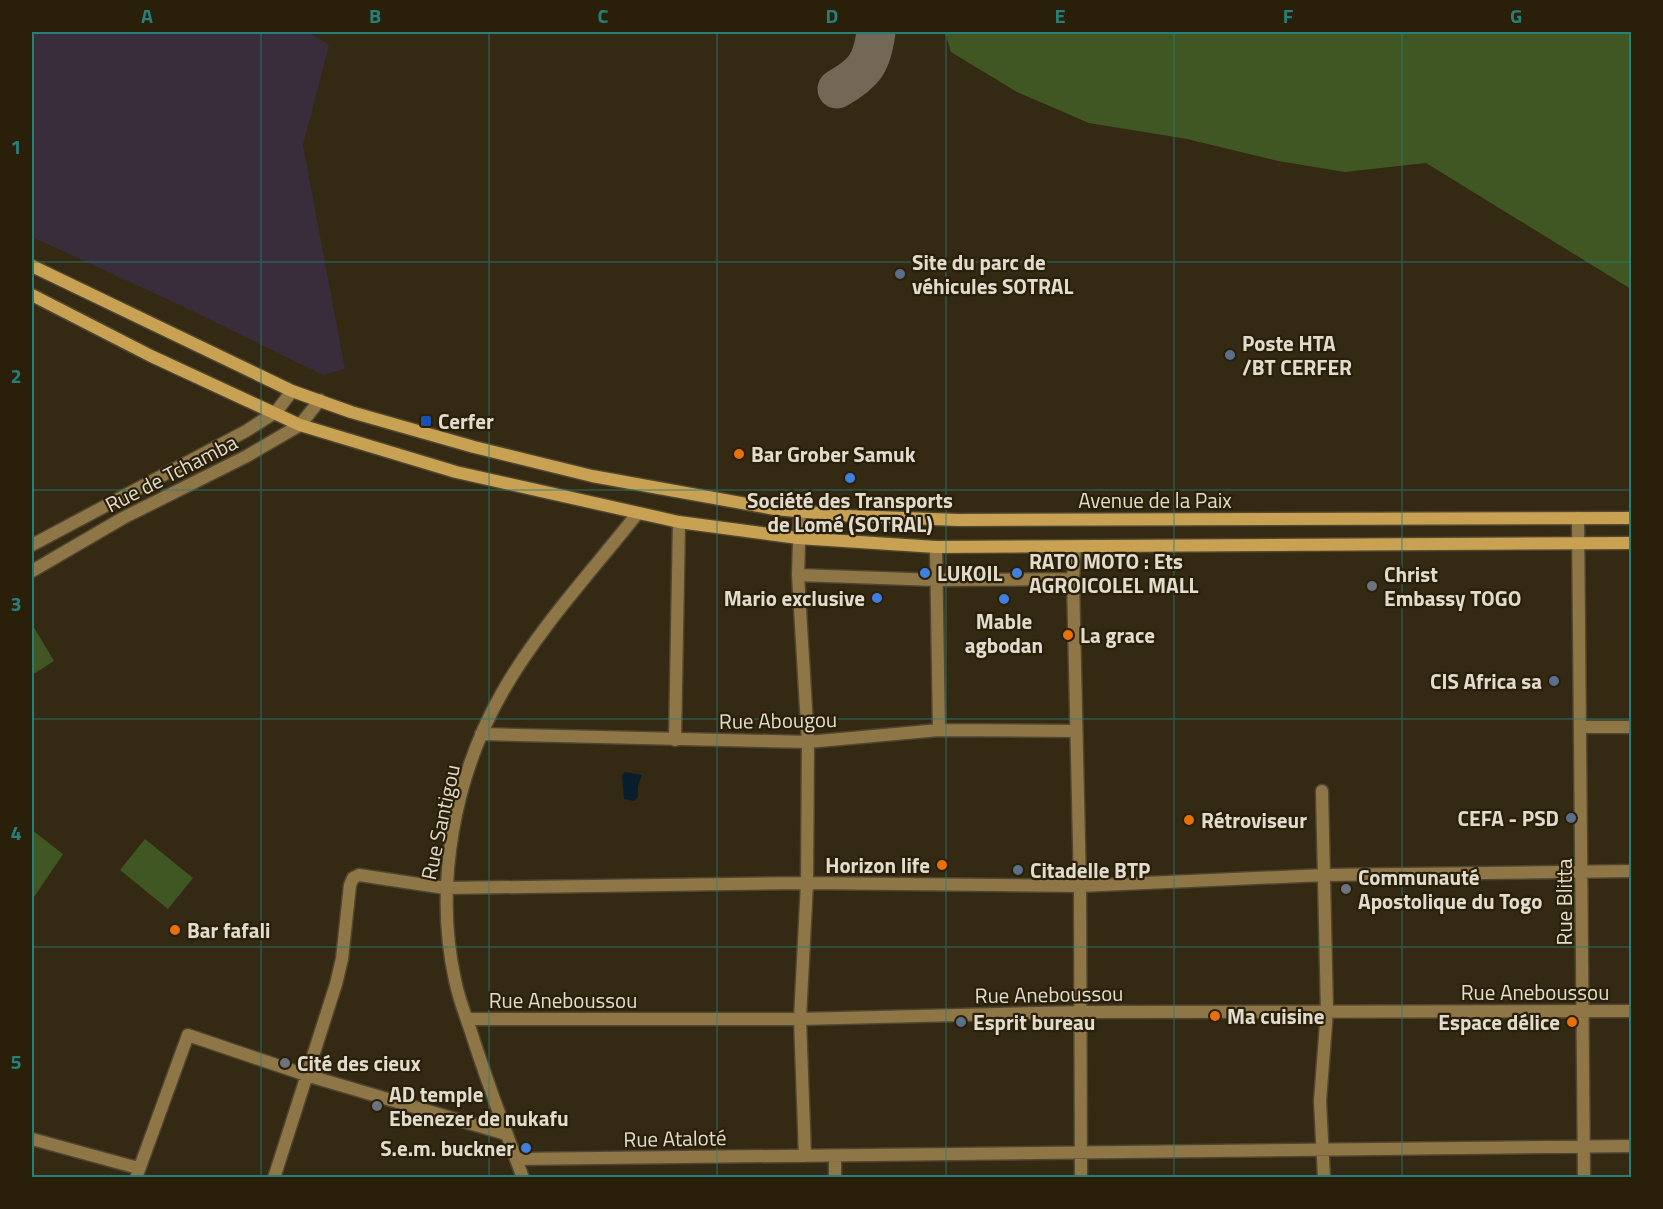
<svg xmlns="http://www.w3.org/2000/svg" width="1663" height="1209" viewBox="0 0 1663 1209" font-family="'Titillium Web',sans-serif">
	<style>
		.industrial { fill: #392d3c }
		.green { fill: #415723 }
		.water { fill: #091e2c }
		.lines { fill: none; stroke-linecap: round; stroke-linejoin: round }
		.taxiway { stroke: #726855; stroke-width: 39 }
		.minor-casing { stroke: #504630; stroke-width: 15 }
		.tertiary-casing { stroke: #504630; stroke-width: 15 }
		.secondary-casing { stroke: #504630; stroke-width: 15 }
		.minor { stroke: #8f7647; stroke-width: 12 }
		.tertiary { stroke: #8f7647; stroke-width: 12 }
		.secondary { stroke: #c8a152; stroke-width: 12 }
		.grid { fill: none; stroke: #248078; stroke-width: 1.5; stroke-opacity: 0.55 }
		.service-dot { fill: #5c6f8a; stroke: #2a1f08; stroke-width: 2 }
		.transit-dot { fill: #1a4fb4; stroke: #2a1f08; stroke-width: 2 }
		.food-dot { fill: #e8710a; stroke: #2a1f08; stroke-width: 2 }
		.shop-dot { fill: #3f7fe0; stroke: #2a1f08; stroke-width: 2 }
		.worship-dot { fill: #6b7280; stroke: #2a1f08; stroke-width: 2 }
		.labels { text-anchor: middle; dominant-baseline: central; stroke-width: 4.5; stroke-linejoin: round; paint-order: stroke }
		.poi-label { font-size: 21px; font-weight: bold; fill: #e2dcce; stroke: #2a1f08; text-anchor: start }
		.street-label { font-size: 21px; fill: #e2dcce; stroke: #2a1f08 }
		.neatline { fill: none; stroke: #248078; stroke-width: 2 }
		.grid-label { font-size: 20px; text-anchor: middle; font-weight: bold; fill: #248078 }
	</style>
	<rect width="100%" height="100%" fill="#342912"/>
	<path class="industrial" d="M32,32H308L329,45L303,145L345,369L323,375L182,306L32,237Z"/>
	<path class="green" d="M945,32H1631V289L1426,163L1345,172L1278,161L1187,139L1089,123L1017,92L951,52Z
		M32,624L54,661L32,675Z
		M32,830L63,854L32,900Z
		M145,839L193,878L168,909L120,870Z"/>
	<path class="water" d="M625,772L642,775L638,786V796L634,801L624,799L622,775Z"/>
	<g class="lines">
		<path class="taxiway" d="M837,89C865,73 872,63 876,32"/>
		<defs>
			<path id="minor" d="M800,511L798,575L808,742L807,883L800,1019L805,1156
				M1578,518L1584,1178
				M936,547L939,730
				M1075,547L1073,579L1080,886L1081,1178
				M798,575L937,580L1073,579
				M1581,727H1632
				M481,734L808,742L939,730L1076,731
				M675,740L679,522
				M1322,791L1327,1011L1320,1101L1324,1178
				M467,1019H800L1081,1012L1632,1011
				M32,1139L138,1168
				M835,1156V1178
				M516,1159L1632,1146
				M136,1178L188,1035L306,1075L506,1134
				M274,1178L336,984L342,959L350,885L353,878L359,875L445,888L807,883L1080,886L1324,875L1632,871
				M523,1178C506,1132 489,1087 474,1041C468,1021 459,1001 455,980C434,885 454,776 503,691C539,628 592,571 637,514"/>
			<path id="tertiary" d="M32,545L246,431L276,412L292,391
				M32,571L123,518L247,456L300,425L320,400"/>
			<path id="secondary" d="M32,266L292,391L351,412L474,447L592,476L775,509L851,516L959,520L1632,518
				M32,295L151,356L300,425L456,472L679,522L798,538L936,547L1632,543"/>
		</defs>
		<use href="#minor" class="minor-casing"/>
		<use href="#tertiary" class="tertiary-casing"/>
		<use href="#secondary" class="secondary-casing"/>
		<use href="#minor" class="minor"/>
		<use href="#tertiary" class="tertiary"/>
		<use href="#secondary" class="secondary"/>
	</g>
	<path class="grid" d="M261,32V1178M489,32V1178M717,32V1178M946,32V1178M1174,32V1178M1402,32V1178M32,262H1632M32,490H1632M32,719H1632M32,947H1632"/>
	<g class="service-dot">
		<circle cx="900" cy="274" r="6"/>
		<circle cx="1230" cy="355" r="6"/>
		<circle cx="1554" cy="681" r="6"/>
		<circle cx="1571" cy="818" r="6"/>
		<circle cx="1018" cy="870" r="6"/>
		<circle cx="961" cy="1022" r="6"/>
	</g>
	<rect class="transit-dot" x="420" y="415" width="12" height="12" rx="3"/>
	<g class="food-dot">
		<circle cx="739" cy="454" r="6"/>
		<circle cx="1068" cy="635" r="6"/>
		<circle cx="1189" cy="820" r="6"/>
		<circle cx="942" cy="865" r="6"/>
		<circle cx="175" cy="930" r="6"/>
		<circle cx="1215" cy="1016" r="6"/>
		<circle cx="1572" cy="1022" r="6"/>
	</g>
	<g class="shop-dot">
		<circle cx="850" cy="478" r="6"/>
		<circle cx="925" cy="573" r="6"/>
		<circle cx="1017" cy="573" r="6"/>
		<circle cx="877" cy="598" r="6"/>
		<circle cx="1004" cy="599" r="6"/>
		<circle cx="526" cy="1148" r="6"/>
	</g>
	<g class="worship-dot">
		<circle cx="1372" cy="586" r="6"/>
		<circle cx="1346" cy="889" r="6"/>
		<circle cx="285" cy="1063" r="6"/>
		<circle cx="377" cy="1106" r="6"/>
	</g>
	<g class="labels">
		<g class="poi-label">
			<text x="912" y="262">Site du parc de<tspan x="912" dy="24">véhicules SOTRAL</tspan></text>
			<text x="1242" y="343">Poste HTA<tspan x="1242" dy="24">/BT CERFER</tspan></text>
			<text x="438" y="421">Cerfer</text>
			<text x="751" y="454">Bar Grober Samuk</text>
			<text x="850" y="500" text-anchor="middle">Société des Transports<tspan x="850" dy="24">de Lomé (SOTRAL)</tspan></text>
			<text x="1029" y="561">RATO MOTO : Ets<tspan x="1029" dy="24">AGROICOLEL MALL</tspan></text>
			<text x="937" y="573">LUKOIL</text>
			<text x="1384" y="574">Christ<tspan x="1384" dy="24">Embassy TOGO</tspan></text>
			<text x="865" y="598" text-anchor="end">Mario exclusive</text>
			<text x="1004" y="621" text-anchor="middle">Mable<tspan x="1004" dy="24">agbodan</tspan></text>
			<text x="1080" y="635">La grace</text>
			<text x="1542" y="681" text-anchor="end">CIS Africa sa</text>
			<text x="1559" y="818" text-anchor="end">CEFA - PSD</text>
			<text x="1201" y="820">Rétroviseur</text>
			<text x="930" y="865" text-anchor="end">Horizon life</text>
			<text x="1030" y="870">Citadelle BTP</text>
			<text x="1358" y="877">Communauté<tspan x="1358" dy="24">Apostolique du Togo</tspan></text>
			<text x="187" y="930">Bar fafali</text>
			<text x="1227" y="1016">Ma cuisine</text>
			<text x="973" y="1022">Esprit bureau</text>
			<text x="1560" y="1022" text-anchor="end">Espace délice</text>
			<text x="297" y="1063">Cité des cieux</text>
			<text x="389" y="1094">AD temple<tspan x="389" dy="24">Ebenezer de nukafu</tspan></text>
			<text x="514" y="1148" text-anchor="end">S.e.m. buckner</text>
		</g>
		<g class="street-label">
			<text transform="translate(171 473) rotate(-27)">Rue de Tchamba</text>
			<text x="1155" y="500">Avenue de la Paix</text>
			<text transform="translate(778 720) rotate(-1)">Rue Abougou</text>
			<text transform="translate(440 822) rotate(-78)">Rue Santigou</text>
			<text transform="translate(1564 902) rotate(-90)">Rue Blitta</text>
			<text x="1535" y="992">Rue Aneboussou</text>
			<text transform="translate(1049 994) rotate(-1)">Rue Aneboussou</text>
			<text x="563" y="1000">Rue Aneboussou</text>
			<text transform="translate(675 1138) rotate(-1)">Rue Ataloté</text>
		</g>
	</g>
	<rect width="1663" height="1209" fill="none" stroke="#2a1f08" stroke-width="66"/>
	<rect x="33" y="33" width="1597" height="1143" class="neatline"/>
	<g class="grid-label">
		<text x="147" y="23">A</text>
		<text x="375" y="23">B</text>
		<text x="603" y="23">C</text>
		<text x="832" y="23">D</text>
		<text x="1060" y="23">E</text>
		<text x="1288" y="23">F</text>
		<text x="1516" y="23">G</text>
		<text x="16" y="154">1</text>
		<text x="16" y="383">2</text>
		<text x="16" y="611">3</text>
		<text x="16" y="840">4</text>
		<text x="16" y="1069">5</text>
	</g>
</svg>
